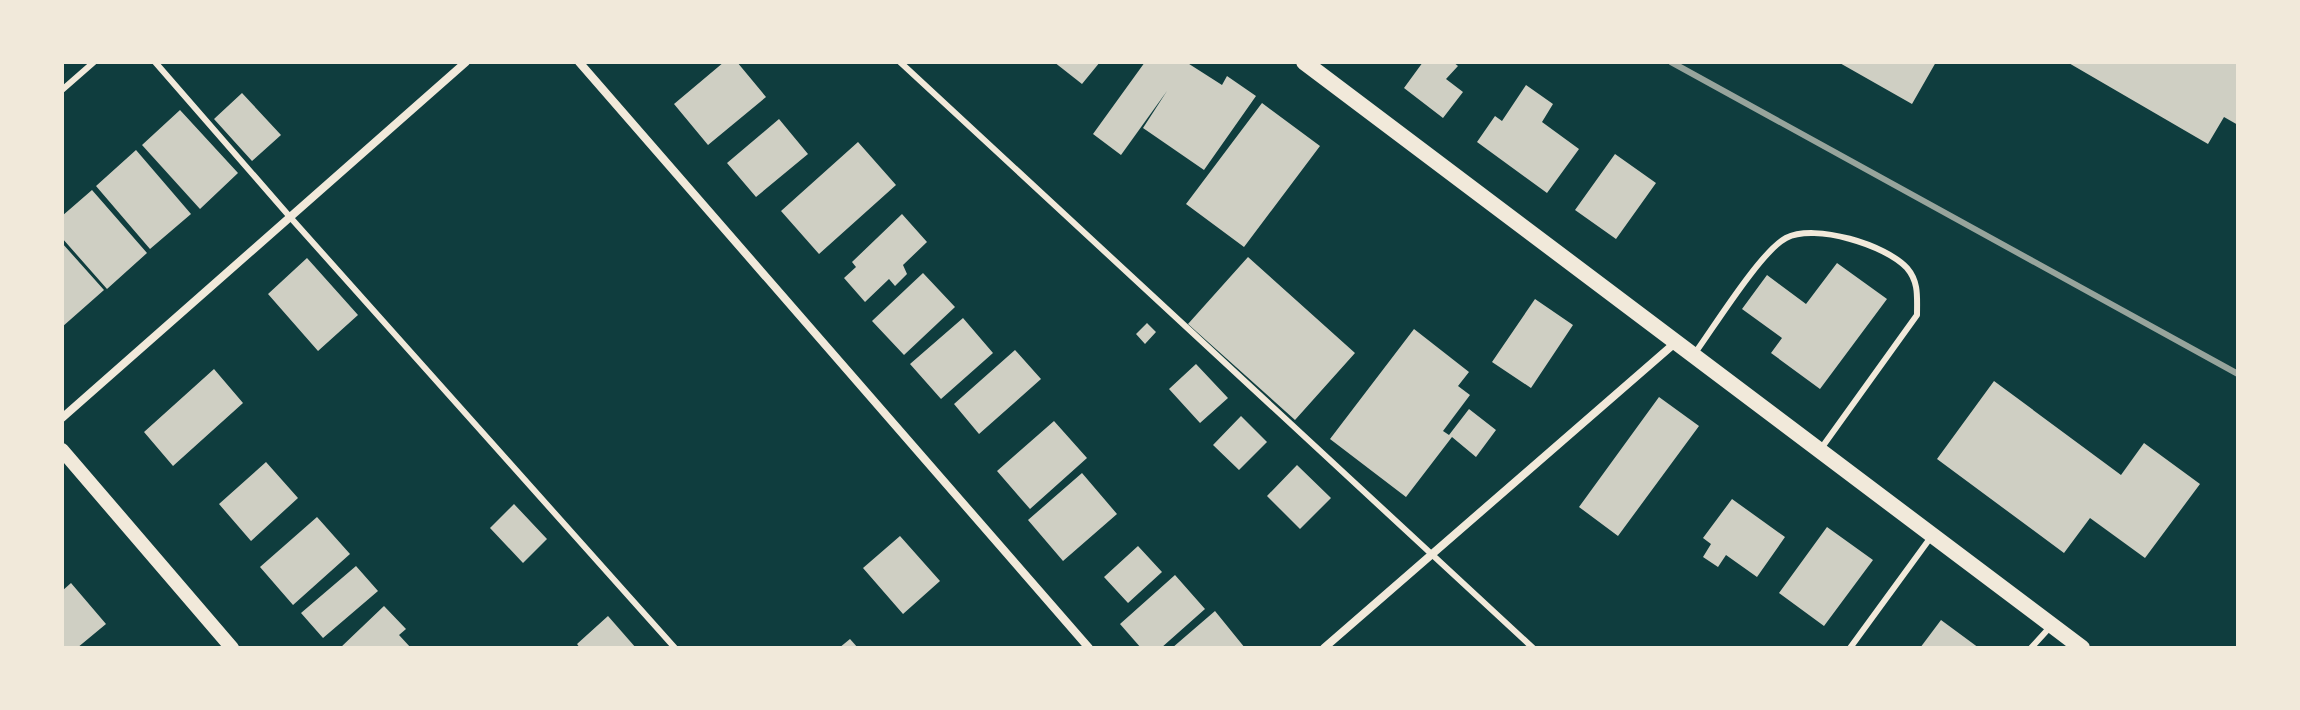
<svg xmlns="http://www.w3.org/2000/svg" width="2300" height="710" viewBox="0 0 2300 710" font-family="'Archivo Narrow',sans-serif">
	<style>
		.building { fill: #cfcfc3 }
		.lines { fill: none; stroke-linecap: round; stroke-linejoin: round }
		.service { stroke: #f1e9da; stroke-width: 6 }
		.minor { stroke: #f1e9da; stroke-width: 8 }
		.tertiary { stroke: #f1e9da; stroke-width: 14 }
		.secondary { stroke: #f1e9da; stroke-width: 16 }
		.rail { stroke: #97a49c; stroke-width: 6 }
	</style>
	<rect width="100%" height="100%" fill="#0f3d3e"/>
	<path class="building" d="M724,62H737L766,97L708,145L674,104Z
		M1054,62H1100L1082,84Z
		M1145,62H1186L1222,85L1227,76L1256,96L1204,170L1143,128L1167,91L1121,155L1093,134Z
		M1423,62H1453L1458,66L1446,79L1463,92L1443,118L1404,88Z
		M1838,62H1936L1912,104Z
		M2067,62H2238V125L2224,117L2208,144Z
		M1526,85L1553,104L1542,122L1579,149L1547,193L1477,142L1495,116L1502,121Z
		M242,93L281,135L252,161L214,119Z
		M1262,103L1320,146L1244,247L1186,204Z
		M180,110L238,173L200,209L142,145Z
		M779,119L808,154L756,197L727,163Z
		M858,142L896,185L819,254L781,211Z
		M136,150L191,214L150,249L96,186Z
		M1615,154L1656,183L1616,239L1575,210Z
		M92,190L147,253L107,289L62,238V216Z
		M902,214L927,242L903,265L907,274L895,286L889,279L865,302L844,278L856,267L852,262Z
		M62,243L104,290L62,327Z
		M1248,257L1355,353L1295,420L1188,324Z
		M307,258L358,315L318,351L268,294Z
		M1837,263L1887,299L1820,389L1771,353L1782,338L1742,309L1767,275L1806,304Z
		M923,273L955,307L904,355L872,321Z
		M1535,299L1573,325L1531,388L1492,362Z
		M963,318L993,353L941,399L910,364Z
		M1147,323L1156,332L1145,344L1136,334Z
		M1414,329L1469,372L1458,386L1470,395L1443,431L1449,435L1469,409L1496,430L1476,457L1452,437L1406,497L1330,439Z
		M1015,350L1041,379L979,434L954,404Z
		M1196,364L1228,398L1200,423L1169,389Z
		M214,369L243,403L173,466L144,432Z
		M1994,381L2121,475L2144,443L2200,484L2145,558L2090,518L2064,553L1937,459Z
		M1659,397L1699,426L1618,536L1579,507Z
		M1241,416L1267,442L1239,470L1213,445Z
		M1054,421L1087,458L1030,509L997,471Z
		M266,462L298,498L251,541L219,504Z
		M1297,465L1331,498L1300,529L1267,496Z
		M1082,473L1117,514L1063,561L1028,520Z
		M1732,499L1785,537L1757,577L1726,555L1718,567L1703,557L1711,544L1703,538Z
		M514,504L547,539L523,563L490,528Z
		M317,517L350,554L293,605L260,567Z
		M1827,527L1873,560L1824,626L1779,593Z
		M900,536L940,581L903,614L863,568Z
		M1138,546L1162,572L1128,603L1104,577Z
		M356,566L378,591L323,638L301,613Z
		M1175,575L1205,609L1161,648H1141L1120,624Z
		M71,583L106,624L77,648H62V591Z
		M384,606L406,629L399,635L411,648H340Z
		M1215,611L1245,648H1172Z
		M608,616L636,648H580L577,644Z
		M1941,620L1979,648H1920Z
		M850,639L858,648H839Z"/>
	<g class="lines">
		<path class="service" d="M155,62L290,217L675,648
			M900,62L1533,648
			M62,90L94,62
			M1695,353C1714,327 1761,251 1786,238C1815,223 1886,245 1907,268C1919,282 1917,297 1917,315L1820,450
			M1850,648L1931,537
			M2031,648L2051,626"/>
		<path class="minor" d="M579,62L1089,648
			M62,418L466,62
			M1324,648L1675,343"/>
		<path class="tertiary" d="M62,450L232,648"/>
		<path class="secondary" d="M1304,62L2082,648"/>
		<path class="rail" d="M1671,62L2238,374"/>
	</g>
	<rect width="2300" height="710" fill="none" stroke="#f1e9da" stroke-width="128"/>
</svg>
